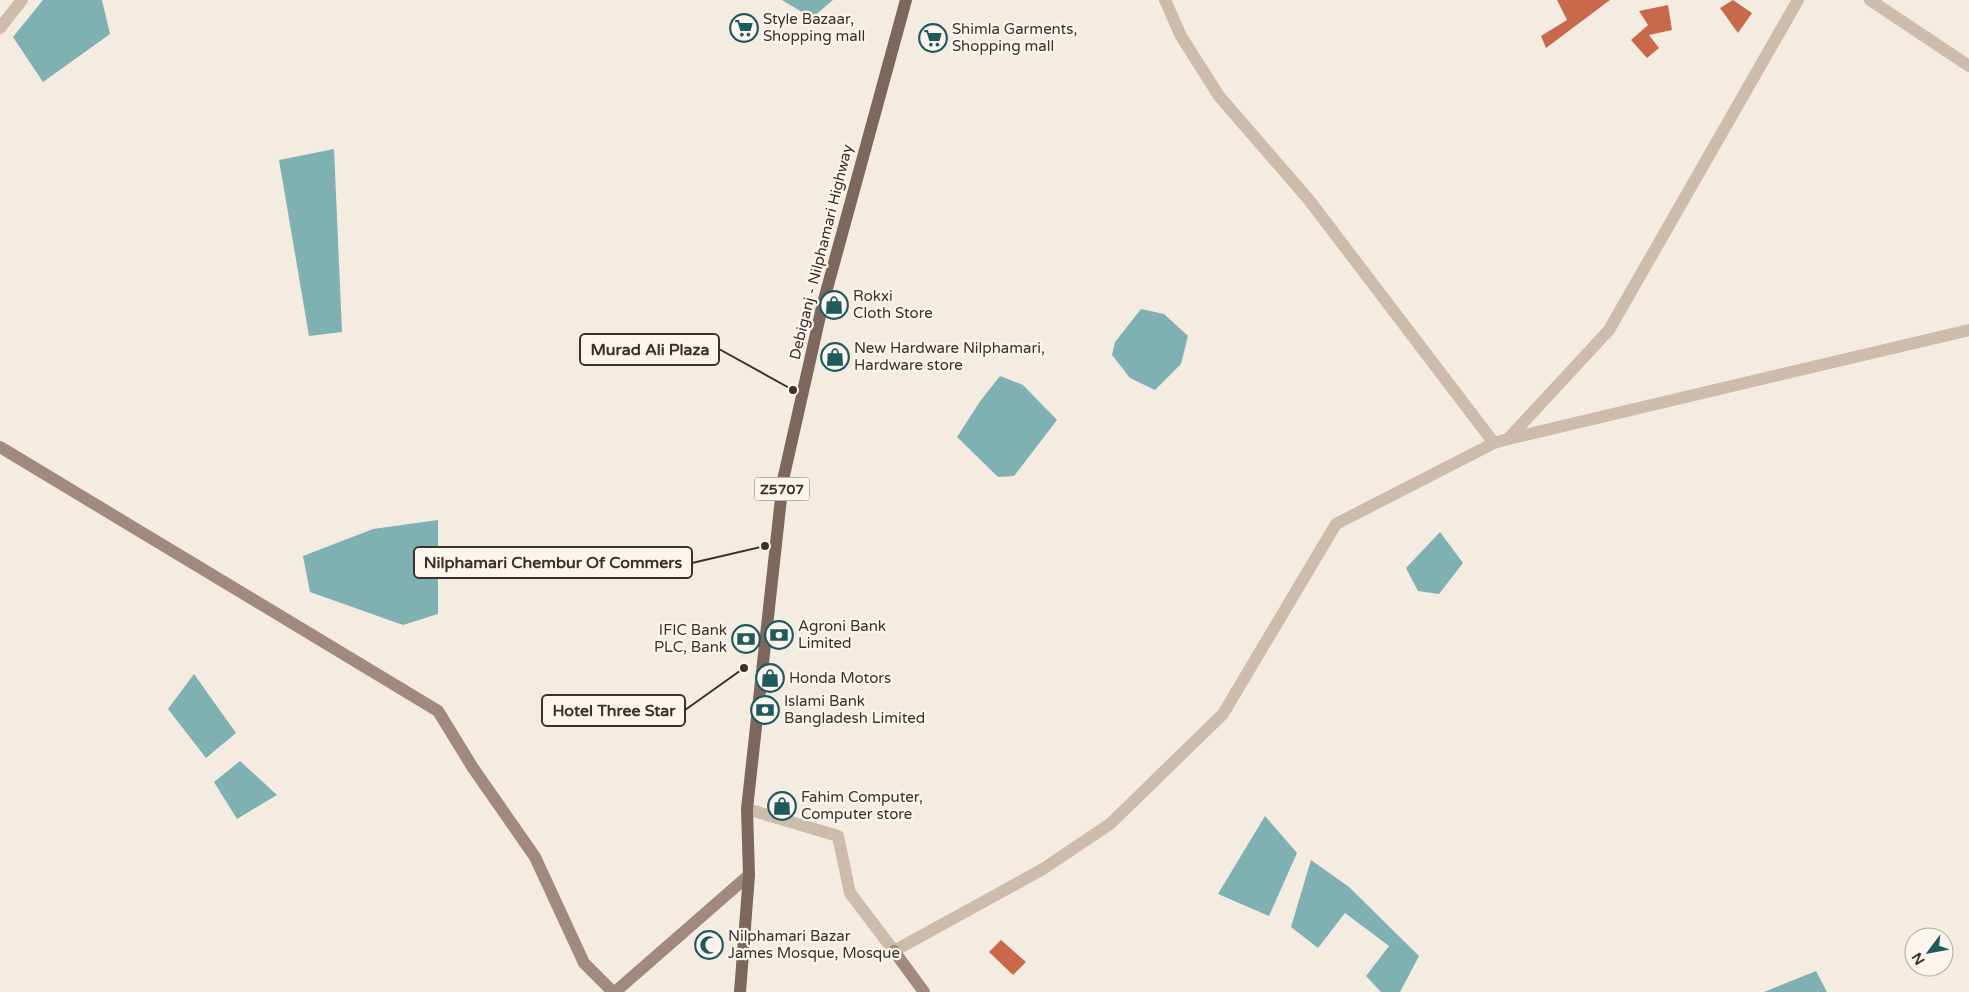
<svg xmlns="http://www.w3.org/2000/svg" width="1969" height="992" viewBox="0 0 1969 992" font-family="'Varela Round',sans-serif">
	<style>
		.water { fill: #7fb0b2 }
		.building { fill: #c8694b }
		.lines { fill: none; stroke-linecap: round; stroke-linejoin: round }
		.street { stroke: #cdbbac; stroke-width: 12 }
		.secondary { stroke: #a18a7d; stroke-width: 12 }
		.primary { stroke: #7d675c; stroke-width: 12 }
		.labels { text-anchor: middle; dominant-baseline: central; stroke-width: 4.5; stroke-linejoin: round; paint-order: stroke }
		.shield { fill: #fbf5ee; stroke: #756b66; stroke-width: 1 }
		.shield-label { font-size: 14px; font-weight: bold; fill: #3b302b }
		.poi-label { font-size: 15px; fill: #3b302b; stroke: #fbf5ee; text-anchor: start }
		.street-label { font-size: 15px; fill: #3b302b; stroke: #fbf5ee }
		.leader { fill: none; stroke: #3b302b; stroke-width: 2 }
		.callout-dot { fill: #3b302b; stroke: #fbf5ee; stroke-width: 2 }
		.callout { fill: #fbf5ee; stroke: #3b302b; stroke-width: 2 }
		.callout-label { font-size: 16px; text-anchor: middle; font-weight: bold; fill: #3b302b }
	</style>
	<rect width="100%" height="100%" fill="#f4ebe1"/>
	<path class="water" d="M43,0H102L110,34L43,82L13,37Z
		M782,0H833L812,18Z
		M334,149L342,332L309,336L279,160Z
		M1141,309L1164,314L1188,336L1181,364L1155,390L1130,378L1112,355L1115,342Z
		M1000,376L1023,385L1057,420L1014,476L998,477L957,437L981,400Z
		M438,520V614L403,625L310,592L303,556L373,529Z
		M1440,532L1463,563L1439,594L1418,591L1406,568Z
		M194,674L236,733L206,758L168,709Z
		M240,761L277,795L237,819L214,782Z
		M1265,816L1297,853L1269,916L1218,894Z
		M1311,860L1349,887L1419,956L1400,992H1381L1366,976L1389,946L1345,913L1318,948L1291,927Z
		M1816,971L1827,992H1764Z"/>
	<path class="building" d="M1557,0H1610L1546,48L1541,36L1567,20Z
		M1733,0L1752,13L1738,33L1720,8Z
		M1668,5L1672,30L1649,35L1659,48L1647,58L1631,40L1648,25L1639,11Z
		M1001,940L1026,962L1013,975L989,952Z"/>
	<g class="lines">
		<path class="street" d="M1165,0L1181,36L1219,96L1309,200L1494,443
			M1870,0L1969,66
			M0,28L22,0
			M1508,439L1609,330L1798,0
			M747,809L838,836L850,893L894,951L1043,869L1110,824L1223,714L1336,524L1494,443L1508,439L1969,330"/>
		<path class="secondary" d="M0,447L438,711L473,768L535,857L584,963L613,992
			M894,951L924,992
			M615,992L749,875"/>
		<path class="primary" d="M740,992L749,875L747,809L783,480L822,307L906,0"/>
	</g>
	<defs>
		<symbol id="supermarket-ring" viewBox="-11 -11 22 22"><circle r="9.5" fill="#fbf5ee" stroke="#1f5a5e" stroke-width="1.5"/><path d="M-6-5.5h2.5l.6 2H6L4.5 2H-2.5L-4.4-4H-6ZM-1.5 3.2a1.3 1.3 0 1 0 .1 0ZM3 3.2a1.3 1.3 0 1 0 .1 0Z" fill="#1f5a5e"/></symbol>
		<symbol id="shop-ring" viewBox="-11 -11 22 22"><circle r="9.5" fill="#fbf5ee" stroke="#1f5a5e" stroke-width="1.5"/><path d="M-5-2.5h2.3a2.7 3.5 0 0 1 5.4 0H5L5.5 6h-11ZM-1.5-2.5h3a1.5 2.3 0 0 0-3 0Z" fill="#1f5a5e"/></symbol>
		<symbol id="bank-ring" viewBox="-11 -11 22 22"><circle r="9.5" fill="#fbf5ee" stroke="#1f5a5e" stroke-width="1.5"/><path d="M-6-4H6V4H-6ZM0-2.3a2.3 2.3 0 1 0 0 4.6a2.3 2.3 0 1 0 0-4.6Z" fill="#1f5a5e"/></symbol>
		<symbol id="mosque-ring" viewBox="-11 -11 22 22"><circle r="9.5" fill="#fbf5ee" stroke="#1f5a5e" stroke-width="1.5"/><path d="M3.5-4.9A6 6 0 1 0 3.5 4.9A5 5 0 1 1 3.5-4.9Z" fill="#1f5a5e"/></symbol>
	</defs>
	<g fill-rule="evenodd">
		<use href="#supermarket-ring" x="728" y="12" width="32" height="32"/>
		<use href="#supermarket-ring" x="917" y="22" width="32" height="32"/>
		<use href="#shop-ring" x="818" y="289" width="32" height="32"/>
		<use href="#shop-ring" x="819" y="341" width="32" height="32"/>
		<use href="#bank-ring" x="763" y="619" width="32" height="32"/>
		<use href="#bank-ring" x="730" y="623" width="32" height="32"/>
		<use href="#shop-ring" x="754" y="662" width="32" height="32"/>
		<use href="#bank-ring" x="749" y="694" width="32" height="32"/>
		<use href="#shop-ring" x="766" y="790" width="32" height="32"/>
		<use href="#mosque-ring" x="693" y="929" width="32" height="32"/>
	</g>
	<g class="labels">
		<rect class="shield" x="754.5" y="477.5" width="55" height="23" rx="4"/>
		<g class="shield-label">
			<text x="782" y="489">Z5707</text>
		</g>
		<g class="poi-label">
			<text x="763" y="19">Style Bazaar,<tspan x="763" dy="17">Shopping mall</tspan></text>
			<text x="952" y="29">Shimla Garments,<tspan x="952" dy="17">Shopping mall</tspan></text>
			<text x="853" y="296">Rokxi<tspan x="853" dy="17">Cloth Store</tspan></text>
			<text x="854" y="348">New Hardware Nilphamari,<tspan x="854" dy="17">Hardware store</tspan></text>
			<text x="798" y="626">Agroni Bank<tspan x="798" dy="17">Limited</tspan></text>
			<text x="727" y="630" text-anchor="end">IFIC Bank<tspan x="727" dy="17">PLC, Bank</tspan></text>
			<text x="789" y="678">Honda Motors</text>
			<text x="784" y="701">Islami Bank<tspan x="784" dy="17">Bangladesh Limited</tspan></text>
			<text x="801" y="797">Fahim Computer,<tspan x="801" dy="17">Computer store</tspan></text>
			<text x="728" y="936">Nilphamari Bazar<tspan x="728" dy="17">James Mosque, Mosque</tspan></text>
		</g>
		<g class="street-label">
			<text transform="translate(821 252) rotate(-76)">Debiganj - Nilphamari Highway</text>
		</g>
	</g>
	<path class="leader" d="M793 390L719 349M765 546L692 563M744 668L685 710"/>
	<g class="callout-dot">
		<circle cx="793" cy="390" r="5"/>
		<circle cx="765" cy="546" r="5"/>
		<circle cx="744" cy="668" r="5"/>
	</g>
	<g class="callout">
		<rect x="580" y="334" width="139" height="31" rx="5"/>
		<rect x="414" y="547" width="278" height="31" rx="5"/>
		<rect x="542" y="695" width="143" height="31" rx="5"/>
	</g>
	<g class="callout-label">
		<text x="650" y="355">Murad Ali Plaza</text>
		<text x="553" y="568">Nilphamari Chembur Of Commers</text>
		<text x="614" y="716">Hotel Three Star</text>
	</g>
	<g transform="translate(1929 952) rotate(238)"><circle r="24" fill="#fbf5ee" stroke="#aea6a0"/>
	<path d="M0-4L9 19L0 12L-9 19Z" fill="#1f5a5e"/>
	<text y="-8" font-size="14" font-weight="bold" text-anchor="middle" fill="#3b302b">N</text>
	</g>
</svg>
